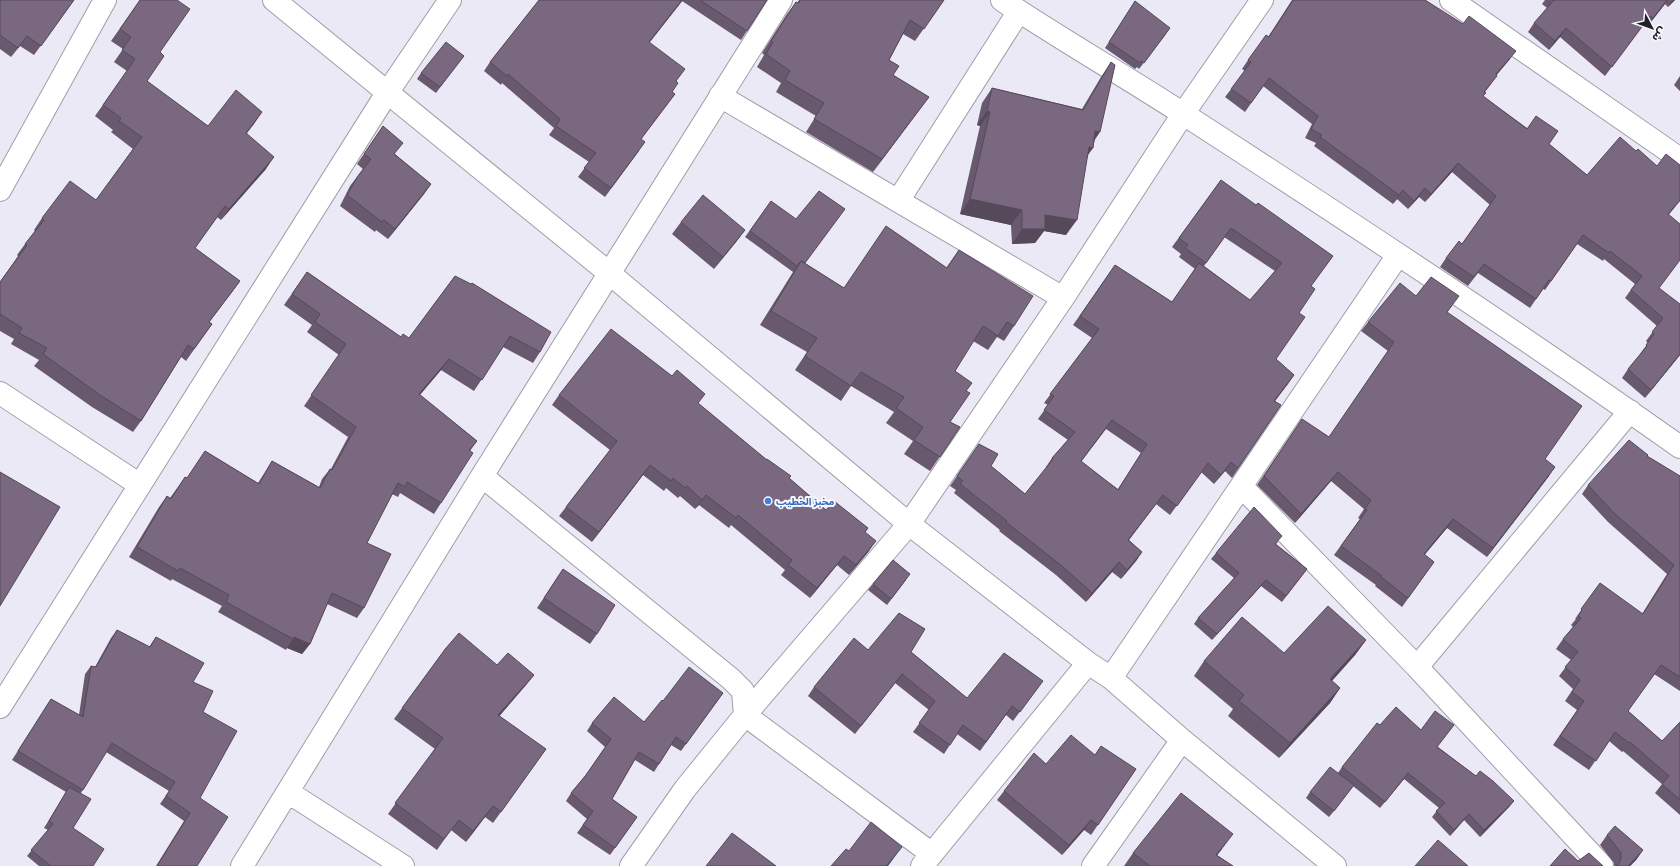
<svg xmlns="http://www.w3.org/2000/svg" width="1680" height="866" viewBox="0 0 1680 866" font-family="'Public Sans','Noto Sans Arabic',sans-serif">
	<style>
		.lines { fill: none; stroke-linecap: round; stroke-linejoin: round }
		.minor-casing { stroke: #a09da9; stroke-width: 24 }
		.minor { stroke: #fff; stroke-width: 22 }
		.wall { fill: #68596e; fill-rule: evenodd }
		.shaded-wall { fill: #55495a }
		.building { fill: #796880; stroke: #55495a; fill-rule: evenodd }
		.shop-dot { fill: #3f7fe0; stroke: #f9f7ff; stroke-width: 1.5 }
		.labels { text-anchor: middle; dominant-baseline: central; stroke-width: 4; stroke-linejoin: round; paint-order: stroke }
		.shop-label { font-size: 10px; font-weight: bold; fill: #366cbe; stroke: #f9f7ff; text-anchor: start }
	</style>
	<rect width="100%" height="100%" fill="#ece9f6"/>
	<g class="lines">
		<defs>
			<path id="minor" d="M274,0L609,273L909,524L1088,663L1111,678L1182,740L1335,866
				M1002,0C1062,40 1125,76 1185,115C1352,223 1518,332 1680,447
				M1451,0L1680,159
				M720,96L1063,298
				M0,190L105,0
				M898,201L1019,11
				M0,393L140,485
				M482,476L731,679L743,691L745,715L932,854
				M1242,487L1417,667L1602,866
				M1417,667L1630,411
				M1111,678L1398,255
				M0,707L387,93L450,0
				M288,792L403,866
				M242,866L482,476L781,0
				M631,866L685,789L745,715L909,524L1063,298L1183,114L1262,0
				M922,866L1088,663
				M1093,866L1182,740"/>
		</defs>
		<use href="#minor" class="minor-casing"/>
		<use href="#minor" class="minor"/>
	</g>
	<path class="wall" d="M0,0H74L34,55L20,46L11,57L0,49Z
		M140,0L160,52L147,81L208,126L262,112L247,133L266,169L221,220L217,217L195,248L240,281L209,322L212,324L186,361L181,357L141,421L133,432L92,407L34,366L39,360L11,344L14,339L0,331V282L18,256L17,255L25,244L35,231L34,230L42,218L96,200L133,149L111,132L113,130L95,116L127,71L114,62L123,49L111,41Z
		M539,0H767L741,40L682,1L649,42L676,81L672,92L675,94L641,139L639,151L605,197L578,177L589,162L549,135L554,128L502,83L501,85L484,71L490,62Z
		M799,0H944L915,41L903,34L889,60L893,75L929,97L873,172L806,132L816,116L776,92L781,83L757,67L764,55L762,53L787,14L796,2L797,3Z
		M1292,0H1425L1510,59L1496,75L1491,84L1485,92L1486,93L1483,96L1549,144L1587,175L1669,215L1659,288L1680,355L1645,398L1622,378L1628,369L1641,354H1640L1648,343L1646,341L1657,326L1625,298L1635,284L1604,259L1603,261L1577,244L1545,290L1543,289L1530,308L1478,273L1468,286L1440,267L1446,258L1462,244L1490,205L1452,172L1425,202L1419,197L1408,209L1397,199L1393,204L1314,146L1316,143L1305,138L1312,124L1263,86L1245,112L1225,97L1245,71L1242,69L1248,60L1268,37Z
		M1545,0H1675L1668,7L1665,4L1647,27L1643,25L1605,76L1560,37L1549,50L1528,32L1534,23L1547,8L1542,4Z
		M1135,1L1166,34L1139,69L1137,67L1135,69L1105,48Z
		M459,62L436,93L417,79L421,73Z
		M1111,62L1093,148L1088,155L1066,235L1044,231L1035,243L1012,244L1011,225L960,214L980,126L977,125L982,103L992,88L1082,109L1101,77Z
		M1680,76V91L1674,85Z
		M383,126L395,154L431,184L424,194L388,239L376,230L375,232L340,206L350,186L363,169L357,164Z
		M1221,180L1311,286L1276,359L1294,375L1275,401L1281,405L1232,478L1225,471L1214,484L1201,472L1170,515L1156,504L1129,540L1142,552L1136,561L1121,579L1112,572L1086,602L1056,575L999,531L1000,530L954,493L956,490L950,486L979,444L991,466L1025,494L1047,468L1046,467L1052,458L1068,440L1038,419L1048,405L1044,403L1092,338L1073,325L1115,265L1172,302L1195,269L1179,257L1181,254L1172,247ZM1224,237L1275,271L1250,300L1204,266ZM1106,429L1141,453L1118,489L1081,462Z
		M771,201L805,263L844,288L946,268L959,250L1014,326L1004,341L997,337L988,350L973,341L955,371L966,391L950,422L960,427L930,471L904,454L913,441L886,423L894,412L851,386L841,401L795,370L807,352L760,325L793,272L745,237Z
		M681,222L745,230L736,242L714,269L672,234Z
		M307,272L401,337L409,338L455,276L540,352L533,363L503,347L474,391L441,370L420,395L477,441L470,451L441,503L434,514L400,493L398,497L392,494L367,543L364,608L357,618L327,604L310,644L302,654L287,648L286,650L218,612L222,606L172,579L171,581L129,557L159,507L167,496L170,498L185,477L187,478L205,451L258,483L272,461L319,487L322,479L330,469H331L348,437L304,406L339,355L307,332L312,325L284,305Z
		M1416,296L1452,306L1447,312L1545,459L1549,476L1487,557L1447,528L1424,555L1434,562L1402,607L1375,586L1376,585L1334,555L1360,519L1358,518L1364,509L1331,481L1295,523L1257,485L1302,419L1329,437L1388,351L1361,331L1368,322Z
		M559,395L698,404L789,478L826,510L868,528L865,532L869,551L849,575L837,565L810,598L781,575L785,570L731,525L729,528L699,505L695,509L680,496L678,498L666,488L664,491L643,475L592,542L559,516L566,507L610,450L552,405Z
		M1647,456L1680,476V691L1654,674L1628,711L1662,741L1680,722V815L1655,793L1662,784L1623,751L1622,752L1609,741L1589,770L1553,745L1577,710L1565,701L1573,689L1559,676L1571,660L1556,649L1563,639L1573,627L1571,625L1576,619H1575L1600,583L1642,614L1667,574L1608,522L1582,494L1588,485Z
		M1278,542L1276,544L1307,569L1282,602L1261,586L1212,640L1194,624L1198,618L1234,578L1211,559L1216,553Z
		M563,569L597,634L590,644L537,608Z
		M906,580L887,605L868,590L873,584Z
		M117,630L149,647L156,637L193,682L203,712L197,866H156L184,821L160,804L169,791L106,752L81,793L73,828L93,866H39L27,856L48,830L44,828L66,792L12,760L51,699L79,715L85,674L91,666L95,667L111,638Z
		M1366,640L1355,655L1332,681L1340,688L1330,703L1279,758L1228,716L1233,709L1194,676L1204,661L1284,653Z
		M446,648L497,665L534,675L526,685L499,716L546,749L493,823L485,817L466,842L451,830L437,850L388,814L435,749L394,719Z
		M868,650L911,652L967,698L1036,690L1013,721L1006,715L980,751L957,734L944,754L913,732L929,710L895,683L855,734L808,696L814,687Z
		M723,693L681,751L671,745L654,772L635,760L612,799L637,817L610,855L577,833L587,819L566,801L571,793L585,776L605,747L587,731L592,723L644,722L663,701Z
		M1380,725L1438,747L1476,776L1514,801L1509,807L1480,837L1464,820L1450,836L1432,817L1439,808L1404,779L1380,808L1353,786L1329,817L1306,798L1310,792L1338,773L1342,767Z
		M1095,755L1136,769L1091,835L1084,830L1062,855L997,800L1004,791L1046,764Z
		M1607,835L1643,850L1636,860L1630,866H1614V863L1600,845Z
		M1222,849L1217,855L1233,866H1124L1133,853Z"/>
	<path class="shaded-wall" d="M682,0H683L643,51L649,42Z
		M1667,0L1665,4L1647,27L1653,18Z
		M1673,0H1675L1668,7Z
		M1566,28L1560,37L1549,50L1555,41Z
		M1516,51L1510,59L1490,83L1496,74Z
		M929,97L920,109L873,172L882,159Z
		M987,111L990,112L980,126L977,125Z
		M262,112L254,124L238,144L246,133Z
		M1095,131L1100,132L1090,147Z
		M1089,147L1093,148L1082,162Z
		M274,157L266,169L221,220L229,209Z
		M1458,163L1452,172L1425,202L1431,194Z
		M431,184L424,194L388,239L395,229Z
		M1425,188L1419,197L1408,209L1414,201Z
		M1403,190L1397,199L1393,204L1399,195Z
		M970,199L1022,210L1011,225L960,214Z
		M1680,200V201L1662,223L1668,214Z
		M1045,215L1077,220L1066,235L1044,231L1035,243L1012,244L1022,229Z
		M745,230L736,242L714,269L723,257Z
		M240,281L232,292L201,333L209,322Z
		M1680,354V355L1645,398L1651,390Z
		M449,359L441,370L411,405L419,394Z
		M1294,375L1288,384L1268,410L1274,401Z
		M1231,462L1225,471L1214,484L1221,475Z
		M650,465L643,475L592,542L599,532Z
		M1555,467L1549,476L1487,557L1493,548Z
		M1338,472L1331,481L1295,523L1301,514Z
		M706,495L699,505L695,509L702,500Z
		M1163,495L1156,504L1122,549L1128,540Z
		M1453,519L1447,528L1417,564L1424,554Z
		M876,541L869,551L849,575L856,565Z
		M1142,552L1136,561L1121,579L1127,570Z
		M844,556L837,565L810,598L817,588Z
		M1119,562L1112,572L1086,602L1092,593Z
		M1266,580L1261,586L1212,640L1217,634Z
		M294,637L310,644L302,654L287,648Z
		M1366,640L1355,655L1320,694L1330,679Z
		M534,675L526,685L491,726L498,715Z
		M1340,688L1330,703L1279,758L1290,743Z
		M1408,773L1404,779L1380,808L1385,802Z
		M1354,785L1349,791L1329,817L1334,811Z
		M1514,801L1509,807L1480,837L1484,830Z
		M493,806L485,817L466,842L473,831Z
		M1469,814L1464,820L1450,836L1454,830Z
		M1091,820L1084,830L1062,855L1069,845Z
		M1233,834L1222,849L1209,866L1216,855Z
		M902,847L888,866H886Z
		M1643,850L1636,860L1630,866H1628Z"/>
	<path class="building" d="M0,0H74L41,46L27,36L18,48L0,35Z
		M140,0H177L190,9L160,52L164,56L147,81L208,126L236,90L262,112L246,133L274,157L229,209L225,206L195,248L240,281L209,322L212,324L194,349L188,345L141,421L100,395L43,354L47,348L19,333L22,328L0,314V282L27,245L25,244L44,220L42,218L70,181L96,200L142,137L119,121L121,118L103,105L135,59L122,50L131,37L120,29Z
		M539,0H682L649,42L685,69L676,81L678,83L672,92L675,94L641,139L645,142L611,188L584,168L596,153L556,126L560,119L508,74L507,76L490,62Z
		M700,0H767L747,31Z
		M800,0H944L924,29L910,20L889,60L899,66L893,75L929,97L882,159L814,119L824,103L785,80L790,71L766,54L773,42L771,41L796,2L799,3Z
		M1293,0H1425L1463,24L1469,16L1516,51L1496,74L1497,76L1484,92L1486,93L1483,96L1527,129L1536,116L1558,131L1549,144L1587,175L1620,137L1636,151L1638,149L1657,166L1666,154L1680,165V200L1668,214L1680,224V260L1659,288L1680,304V354L1651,390L1628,369L1647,346L1646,345L1654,334L1652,332L1663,318L1631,290L1642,276L1610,251L1609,253L1583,235L1551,281L1549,280L1536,299L1484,264L1474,277L1446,258L1459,241L1462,244L1496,196L1458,163L1431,194L1425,188L1414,201L1403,190L1399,195L1320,137L1322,135L1311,129L1318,116L1269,78L1251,103L1231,89L1251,62L1248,60L1266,35L1269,37Z
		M1554,0H1667L1653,18L1650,16L1612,67L1566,28L1555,41L1534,23Z
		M1135,1L1170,28L1144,63L1141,61L1140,63L1109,42Z
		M446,42L464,56L440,87L421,73Z
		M1111,62L1115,65L1100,132L1095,131L1093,148L1089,147L1077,220L1045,215V229H1022V210L970,199L990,112L987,111L992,88L1083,110Z
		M383,126L403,143L394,154L431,184L395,229L384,220L382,222L347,195L358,176L371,159L364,154Z
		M1221,180L1256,205L1258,203L1333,256L1311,286L1315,289L1299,313L1305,317L1276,359L1294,375L1274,401L1281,405L1238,468L1231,462L1221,475L1208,463L1177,506L1163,495L1128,540L1142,552L1127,570L1119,562L1092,593L1062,566L1006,522L1007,521L960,484L963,481L957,476L979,444L998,454L991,466L1025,494L1053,459L1052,458L1075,432L1044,410L1054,396L1050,394L1099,329L1080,316L1115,265L1172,302L1199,263L1250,300L1282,263L1231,228L1206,263L1185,248L1188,245L1179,238ZM1112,420L1147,444L1118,490L1081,461Z
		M819,191L845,209L805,263L801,261L797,266L750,231L771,201L796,219Z
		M703,195L745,230L723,257L681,222Z
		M886,226L947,268L959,250L1033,296L1014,326L1007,322L998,336L983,326L955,371L972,383L966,391L970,393L950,422L960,427L940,457L914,440L923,427L896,408L904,397L861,372L851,386L805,356L817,338L771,311L801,261L844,288Z
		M307,272L401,337L403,334L409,338L455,276L471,284L472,283L551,332L540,352L510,336L482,380L449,359L419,394L477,441L469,450L473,453L441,503L407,482L405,487L398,483L367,543L391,554L364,608L332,593L310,644L294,637L293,639L226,602L229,595L180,568L178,571L137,547L167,496L171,499L185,477L187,478L205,451L259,484L272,461L320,488L330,469L332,470L356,427L311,395L346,344L315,322L320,314L292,294Z
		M1431,277L1459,296L1447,312L1582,406L1545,459L1555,467L1493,548L1453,519L1424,554L1434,562L1408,598L1381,577L1382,576L1341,546L1367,510L1365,509L1371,500L1338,472L1301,514L1264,476L1302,419L1329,437L1394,342L1368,322L1400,283L1416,296Z
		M611,329L672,376L677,370L705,394L698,403L767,460V459L791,476L789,478L826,510L834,501L868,528L865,532L876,541L856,565L844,556L817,588L788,565L792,560L738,515L736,518L706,495L702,500L687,486L685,488L673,478L671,481L650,465L599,532L566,507L617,441L559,395Z
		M1629,440L1648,455L1647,456L1680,476V677L1661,665L1628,711L1662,741L1680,722V800L1662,784L1669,776L1630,742L1629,743L1615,732L1596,761L1560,736L1584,701L1572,692L1580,680L1565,667L1578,652L1563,639L1581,618L1578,616L1582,610L1581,609L1600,583L1643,614L1674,565L1614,513L1588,485Z
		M0,472L60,507L0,606Z
		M1254,507L1282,536L1275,544L1307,569L1286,596L1266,580L1217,634L1198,618L1239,573L1216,553Z
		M893,560L910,574L891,599L873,584Z
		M563,569L615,605L597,634L544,598Z
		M1328,606L1366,640L1330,679L1340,688L1290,743L1239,701L1244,695L1204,661L1242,617L1284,653Z
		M899,613L925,629L911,652L967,698L1004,653L1043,681L1020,712L1012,706L986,742L963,725L950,745L919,723L935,701L902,674L861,726L814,687L854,638L868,650Z
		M117,630L150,647L156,637L204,663L193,682L213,691L203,712L237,731L200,798L228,817L197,866H157L190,813L166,796L175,782L112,743L83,790L18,751L51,699L83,717L91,666L96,667Z
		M459,633L497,665L508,653L534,675L498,715L546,749L501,812L493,806L473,831L459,820L444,839L395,803L443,738L402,708L446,648Z
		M689,667L723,693L686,744L676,737L659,764L639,752L612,799L637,817L615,848L583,825L593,811L571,793L586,775L611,739L592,723L614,697L644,722L662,700L663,701Z
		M1396,707L1421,730L1435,711L1454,725L1437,747L1476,776L1480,771L1493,781L1514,801L1484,830L1469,814L1454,830L1436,811L1445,803L1408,773L1385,802L1342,767L1377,723L1380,725Z
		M1071,735L1095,755L1101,746L1136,769L1098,825L1091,820L1069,845L1004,791L1034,753L1046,764Z
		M1330,767L1354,785L1334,811L1310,792Z
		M69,787L91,799L73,828L104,849L93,866H51L31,850L53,824L49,821Z
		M1181,793L1233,834L1216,855L1233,866H1150L1133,853Z
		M871,822L902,847L886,866H831L846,849L849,851Z
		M1615,826L1643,850L1628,866H1616L1618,865L1621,859V853L1607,835Z
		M732,833L776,866H706Z
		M1438,840L1468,866H1415Z
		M1565,849L1578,861L1589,853L1603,866H1550Z"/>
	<circle class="shop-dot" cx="768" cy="501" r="4"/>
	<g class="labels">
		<g class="shop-label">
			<text x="776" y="501">مخبز الخطيب</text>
		</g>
	</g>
	<g transform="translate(1652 28) rotate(131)" stroke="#f9f7ff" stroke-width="3" paint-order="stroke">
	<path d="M0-3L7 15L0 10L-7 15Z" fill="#222125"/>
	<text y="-6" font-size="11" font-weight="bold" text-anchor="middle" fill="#222125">ش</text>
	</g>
</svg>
